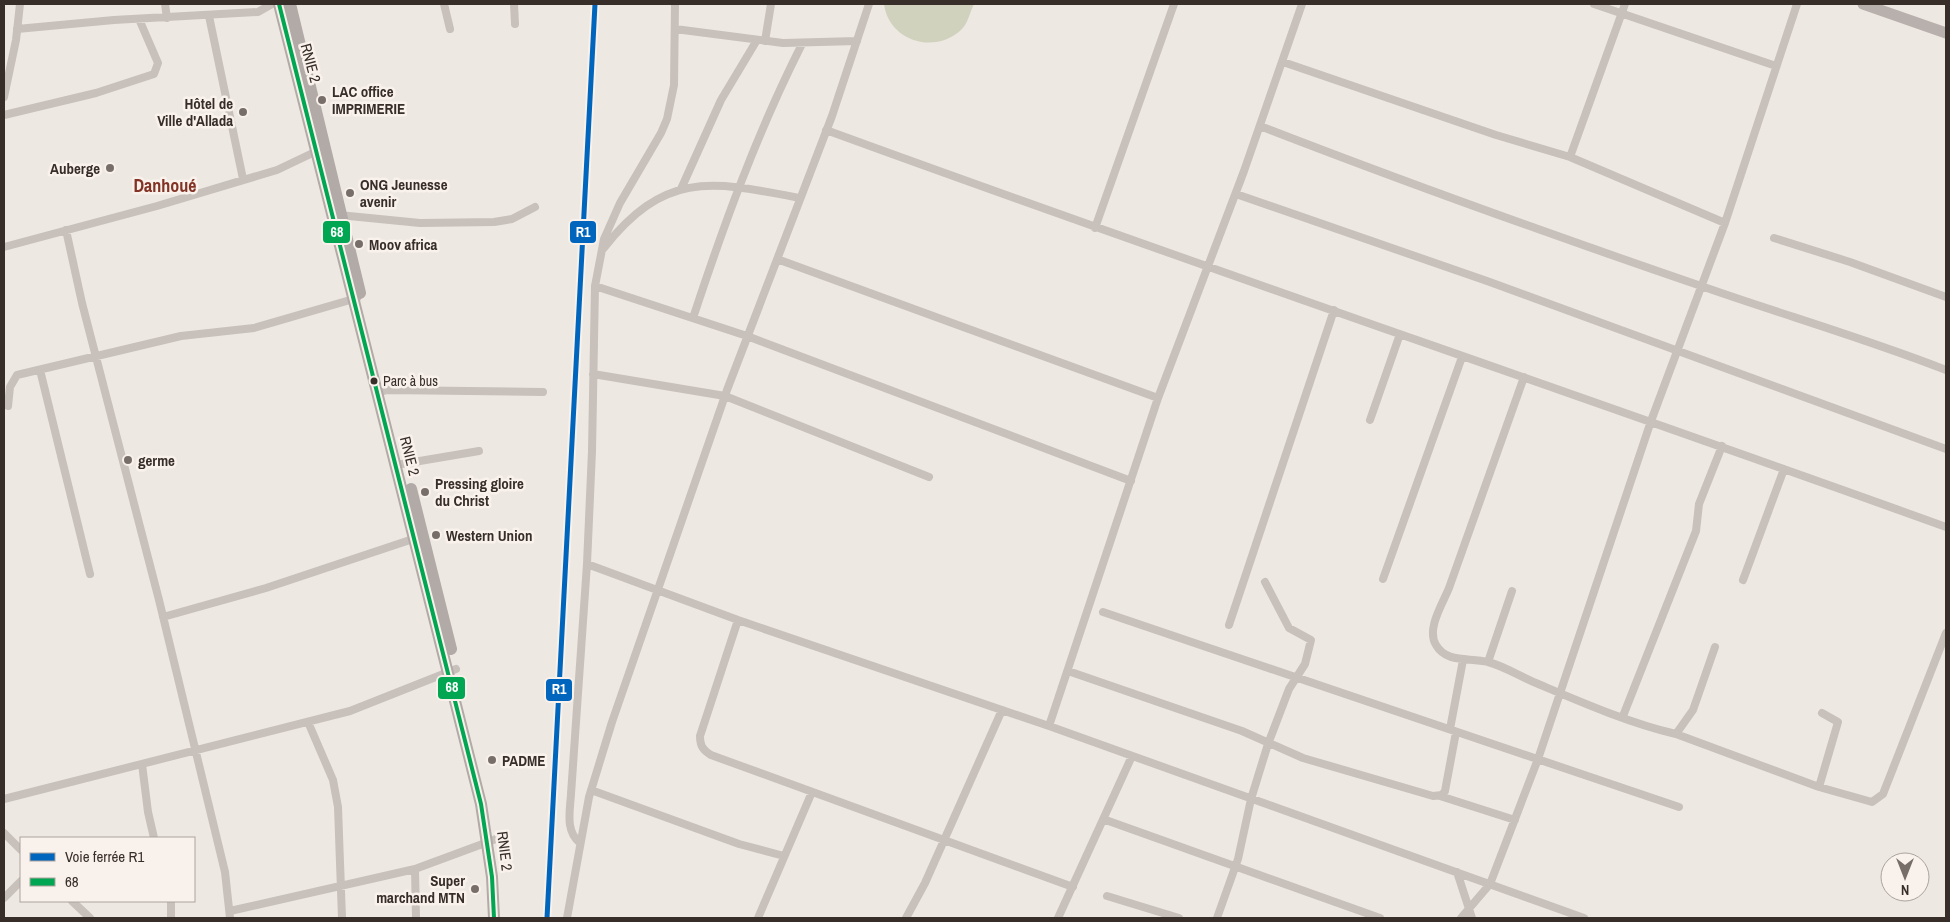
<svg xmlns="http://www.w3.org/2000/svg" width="1950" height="922" viewBox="0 0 1950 922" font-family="'Archivo Narrow',sans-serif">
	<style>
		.green { fill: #d0d2bd }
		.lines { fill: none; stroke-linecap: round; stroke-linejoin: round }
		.minor { stroke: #c7c0bb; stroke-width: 8 }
		.secondary { stroke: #b8b0ac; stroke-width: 11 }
		.trunk { stroke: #b2aaa6; stroke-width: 12 }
		.bus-1-casing { stroke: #f9f1eb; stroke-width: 8 }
		.bus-1 { stroke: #00a651; stroke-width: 4 }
		.rail-1-casing { stroke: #f9f1eb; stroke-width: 9 }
		.rail-1 { stroke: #0065bd; stroke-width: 5 }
		.poi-dot { fill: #776e6a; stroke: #f9f1eb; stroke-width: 2 }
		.bus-dot { fill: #372d29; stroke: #f9f1eb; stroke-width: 2 }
		.labels { text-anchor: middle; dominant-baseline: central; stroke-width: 5; stroke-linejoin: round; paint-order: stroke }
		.bus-label { font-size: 14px; fill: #372d29; stroke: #f9f1eb; text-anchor: start }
		.street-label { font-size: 15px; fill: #372d29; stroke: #f9f1eb }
		.poi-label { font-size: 15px; font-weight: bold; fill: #372d29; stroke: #f9f1eb; text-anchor: start }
		.quarter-label { font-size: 18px; font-weight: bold; fill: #833325; stroke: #f9f1eb }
		.line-badge { stroke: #f9f1eb; stroke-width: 2 }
		.badge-label { font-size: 14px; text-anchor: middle; font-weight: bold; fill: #fff }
	</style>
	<rect width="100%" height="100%" fill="#eee8e2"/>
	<path class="green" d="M884,4H974C970,12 968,23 962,29C936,55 889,42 884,4Z"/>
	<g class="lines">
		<path class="minor" d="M165,4L167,18
			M444,4L450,29
			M514,4L515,24
			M1594,4L1776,66
			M209,16L243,179
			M17,29L114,20L258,12L272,4
			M675,29L783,43L857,41
			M765,41L771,4
			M1283,62L1496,135L1570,157L1725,223
			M4,97L16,40L20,4
			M4,115L96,93L154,74L158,63L139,19
			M1260,126C1407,183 1555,236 1704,287C1784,315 1867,339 1946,370
			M826,130C1198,266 1574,393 1946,527
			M1570,157L1625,4
			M681,189L721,100L757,40
			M1236,194L1487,281L1946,449
			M339,215L420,223L494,222L512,219L535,207
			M1095,228L1174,4
			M66,230L82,303L159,600L225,872L230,918
			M1774,238L1850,262L1946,297
			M4,247L157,206L277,170L319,150
			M603,249C665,170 711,181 800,198
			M777,259L1158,398
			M595,286L747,336L1131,481
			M693,318C724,224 757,133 802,44
			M40,370L90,574
			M593,374L725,396L929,477
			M1524,377L1449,588C1443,603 1426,629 1436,645C1447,664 1470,657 1488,662C1504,666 1521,677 1536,683C1581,702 1629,723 1676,734L1693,710L1715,647
			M378,393L386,390L543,392
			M8,406L10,387L17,375L181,336L254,328L357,298
			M1370,420L1400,334
			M396,465L479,451
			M587,564L738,620L1049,726L1584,918
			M1383,579L1462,357
			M1743,580L1784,469
			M1103,612L1679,807
			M163,617L266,588L416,538
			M738,620L700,736C700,746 703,750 711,755L1073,887
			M1229,625L1334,310
			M1488,662L1512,591
			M1068,671L1242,731L1303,758L1433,796L1442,795L1445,791L1456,732
			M1623,716L1696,531L1699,504L1722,446
			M308,722L333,780L338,807L342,918
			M1049,726L1158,398L1244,171L1302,4
			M1450,729L1463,660
			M1676,734L1819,787L1872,802L1883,794L1946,633
			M142,764L148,812L154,838
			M1819,787L1838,722L1822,713
			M591,790L739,844L784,856
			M1440,796L1515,820
			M4,799L350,711L456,669
			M1103,819L1380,918
			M4,833L21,850
			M580,843C565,831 570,811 571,794L587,564L592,451L595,286L604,239L620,203L661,133L667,119L674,85L675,4
			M415,869L416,918
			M1457,872L1472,918
			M1107,896L1179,918
			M4,898L21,881
			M72,901L90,918
			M171,901V918
			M230,911L415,869L496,839
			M567,918L589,797L612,722L727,390L832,116L869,4
			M758,918L812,792
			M906,918L925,883L1002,710
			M1058,918L1132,756
			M1217,918L1238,859L1251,799L1268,744L1289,689L1305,664L1311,640L1289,628L1265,582
			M1461,918L1490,884L1538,759L1651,421L1725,223L1797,4"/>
		<path class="secondary" d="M1863,4L1946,33"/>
		<path class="trunk" d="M279,4L481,804L492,877L494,918
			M290,4L360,293
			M411,489L451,649"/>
		<defs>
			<path id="bus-1" d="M279,4L481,804L492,877L494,918"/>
		</defs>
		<use href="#bus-1" class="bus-1-casing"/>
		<use href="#bus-1" class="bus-1"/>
		<defs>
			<path id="rail-1" d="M547,918L595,4"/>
		</defs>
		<use href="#rail-1" class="rail-1-casing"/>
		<use href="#rail-1" class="rail-1"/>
	</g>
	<g class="poi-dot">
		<circle cx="322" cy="100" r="5"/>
		<circle cx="243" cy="112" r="5"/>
		<circle cx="110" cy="168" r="5"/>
		<circle cx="350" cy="193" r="5"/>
		<circle cx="359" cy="244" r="5"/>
		<circle cx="128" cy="460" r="5"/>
		<circle cx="425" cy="492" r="5"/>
		<circle cx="436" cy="535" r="5"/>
		<circle cx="492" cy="760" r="5"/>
		<circle cx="475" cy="889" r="5"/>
	</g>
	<circle class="bus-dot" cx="374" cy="381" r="4.5"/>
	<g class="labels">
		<g class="bus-label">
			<text x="383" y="381">Parc à bus</text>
		</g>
		<g class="street-label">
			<text transform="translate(311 63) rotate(75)">RNIE 2</text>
			<text transform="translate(410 456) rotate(76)">RNIE 2</text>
			<text transform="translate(505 851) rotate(83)">RNIE 2</text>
		</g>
		<g class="poi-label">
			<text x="332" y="91">LAC office<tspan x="332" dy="17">IMPRIMERIE</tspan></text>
			<text x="233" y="103" text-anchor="end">Hôtel de<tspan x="233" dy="17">Ville d'Allada</tspan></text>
			<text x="100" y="168" text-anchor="end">Auberge</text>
			<text x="360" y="184">ONG Jeunesse<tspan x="360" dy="17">avenir</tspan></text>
			<text x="369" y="244">Moov africa</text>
			<text x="138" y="460">germe</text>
			<text x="435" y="483">Pressing gloire<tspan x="435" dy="17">du Christ</tspan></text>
			<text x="446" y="535">Western Union</text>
			<text x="502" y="760">PADME</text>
			<text x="465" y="880" text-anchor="end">Super<tspan x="465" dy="17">marchand MTN</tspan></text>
		</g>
		<g class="quarter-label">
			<text x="165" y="185">Danhoué</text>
		</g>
	</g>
	<g class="line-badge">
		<rect x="322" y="220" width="29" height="24" rx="5" fill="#00a651"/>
		<rect x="569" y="220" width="28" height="24" rx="5" fill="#0065bd"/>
		<rect x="437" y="676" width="29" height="24" rx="5" fill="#00a651"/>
		<rect x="545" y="678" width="28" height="24" rx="5" fill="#0065bd"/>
	</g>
	<g class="badge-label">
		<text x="337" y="237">68</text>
		<text x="583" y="237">R1</text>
		<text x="452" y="692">68</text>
		<text x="559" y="694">R1</text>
	</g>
	<rect width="1950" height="922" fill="none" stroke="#372d29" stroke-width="10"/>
	<rect x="20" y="837" width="175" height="65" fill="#f9f1eb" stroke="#aba39d"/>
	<rect x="30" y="853" width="25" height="8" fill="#0065bd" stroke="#aba39d"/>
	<text x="65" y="862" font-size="15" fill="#372d29">Voie ferrée R1</text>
	<rect x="30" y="878" width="25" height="8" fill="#00a651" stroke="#aba39d"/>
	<text x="65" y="887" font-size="15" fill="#372d29">68</text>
	<g transform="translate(1905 877) rotate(180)"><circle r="24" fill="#f9f1eb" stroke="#aba39d"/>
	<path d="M0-4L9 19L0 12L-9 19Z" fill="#776e6a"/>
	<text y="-8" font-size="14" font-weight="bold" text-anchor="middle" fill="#372d29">N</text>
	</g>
</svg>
